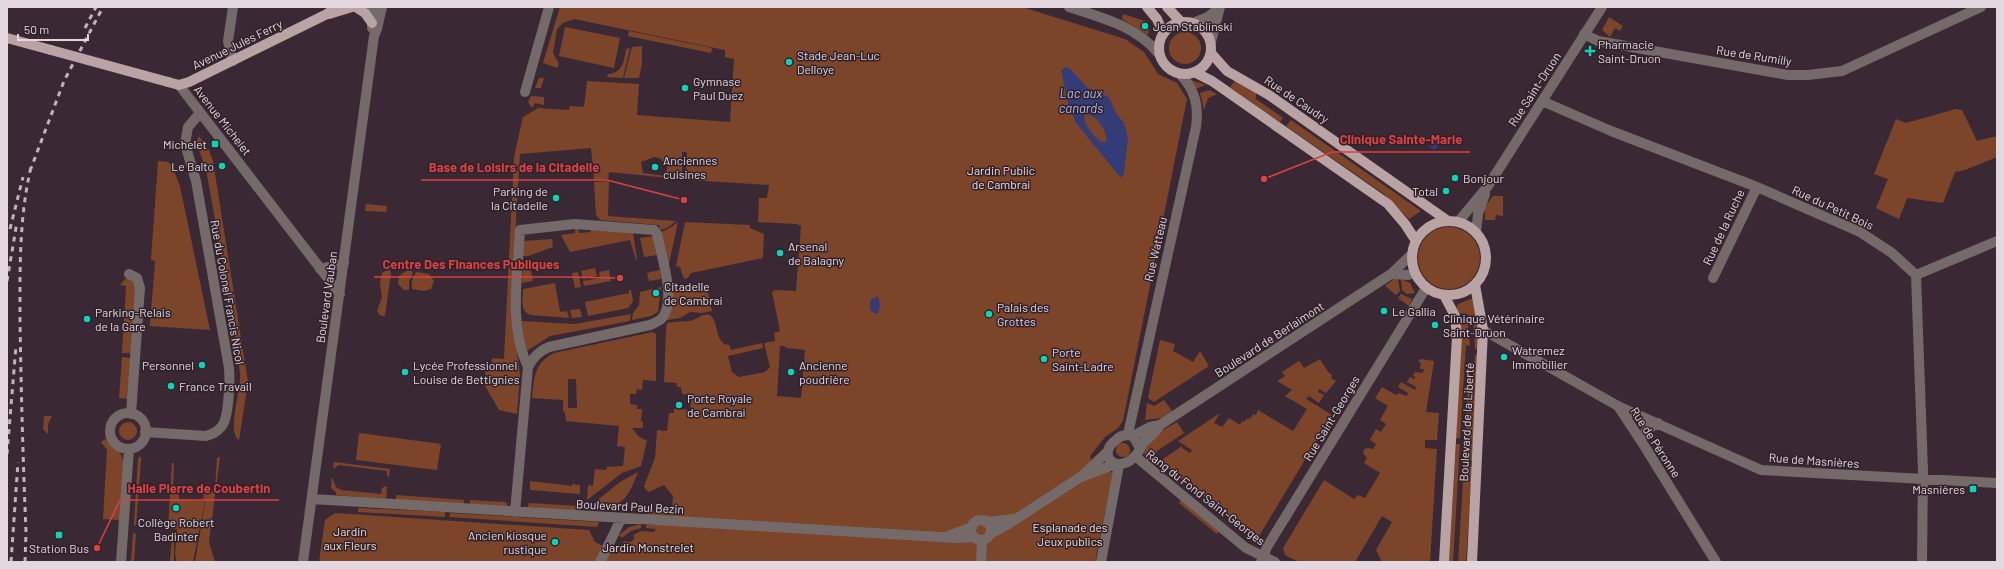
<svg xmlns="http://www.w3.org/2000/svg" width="2004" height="569" viewBox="0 0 2004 569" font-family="Barlow,sans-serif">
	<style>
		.green { fill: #7c452a; fill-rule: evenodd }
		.water { fill: #343c78; fill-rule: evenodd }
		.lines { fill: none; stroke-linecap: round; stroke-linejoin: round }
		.minor { stroke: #746a6a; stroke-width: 10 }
		.major { stroke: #b9a3a5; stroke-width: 10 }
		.rail { stroke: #c0b3bb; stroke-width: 3; stroke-dasharray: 5 5; stroke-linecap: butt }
		.major-bridge { stroke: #b9a3a5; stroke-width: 10 }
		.poi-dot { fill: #0bd5b5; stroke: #2f202a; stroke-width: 1.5 }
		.labels { text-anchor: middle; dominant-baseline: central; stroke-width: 3; stroke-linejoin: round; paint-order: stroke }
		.poi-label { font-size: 12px; fill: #e3d8df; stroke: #2f202a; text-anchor: start }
		.street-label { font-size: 12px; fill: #e3d8df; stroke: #2f202a }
		.park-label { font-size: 12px; fill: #f4e0d6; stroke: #2f202a }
		.water-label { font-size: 13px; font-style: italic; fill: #afbbf1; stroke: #2f202a }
		.leader { fill: none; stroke: #d84243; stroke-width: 1.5 }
		.callout-dot { fill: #d84243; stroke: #2f202a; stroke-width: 1.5 }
		.callout-label { font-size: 13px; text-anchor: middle; font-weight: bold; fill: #d84243; stroke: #2f202a; stroke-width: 3; stroke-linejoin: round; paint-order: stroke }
	</style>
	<rect width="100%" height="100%" fill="#3a2934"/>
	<path class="green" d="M560,7H1022L1125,39L1144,52L1158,74L1177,83L1187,99L1123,421L1118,428L1105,437L1090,456L1092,462L1113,473L1095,562H319L325,520L335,513L589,530L595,542L617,554L624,541L631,542L634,539L633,535L641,531L654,532L656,529L646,528V525H659L666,517L647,516V512L670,513L672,510L673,496L664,485L649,492L646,490L644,486L655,458L657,430L667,431L669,413H674V409L690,410L692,395L682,394L681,387H677V383L664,382L666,330L667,323C675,321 689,322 693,320C699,318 703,313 710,315C719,323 714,334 724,344L729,345L731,350L762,343L763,348L728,356L732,372L739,377L765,372L770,367L764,343L775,341L774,333L780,331L772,292L775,290L796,291L801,226L797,224L758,222L759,198H767L769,185L690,180L686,176L687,152H682V176L679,179L609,172L608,179L594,180L591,148L520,154L511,303L520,375L517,414L499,410L484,384L486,367H491L492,358L504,359L514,157L523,117L538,108L569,110L570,106L584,107L587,81L639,84L637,115L730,122L734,59L725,57V50L574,19L563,23L557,29L553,53L559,64L557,68L543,63ZM654,157L660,158L663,162L668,164L665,176L643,173L641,162ZM780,346H784L787,348L805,350L801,398L777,396Z
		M1123,14L1148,22L1149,26L1145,24L1143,26L1149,28L1148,35L1122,19Z
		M1609,17L1623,26L1620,31L1615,28L1610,37L1602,30Z
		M565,27L620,38L614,68L559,56Z
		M629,31L712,48L711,53L628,36Z
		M1169 48a16 16 0 1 1 32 0a16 16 0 1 1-32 0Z
		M642,46V64L639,78H624L632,47Z
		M630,48L623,78L607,77L608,74C623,73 624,61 626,49Z
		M539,78H544L541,88H535Z
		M1191,80L1206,85L1195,89Z
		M1235,81L1256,92V99L1283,118L1280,122L1230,87Z
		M1209,90L1217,94L1208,98L1204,110L1200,93Z
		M531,96L544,97V105L535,103L532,108L528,102Z
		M1956,109L1962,110L1977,141L1997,136V157L1965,170L1955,172L1943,203L1907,198L1899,219L1876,208L1888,179L1874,174L1896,119L1906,123Z
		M1291,120L1421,211L1409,219L1384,194L1286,126Z
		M199,136L209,150L213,161L248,382L239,440C226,432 242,388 240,373C231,305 218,237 206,169L196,142Z
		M158,161L168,162L172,166L180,186L210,330L150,326L155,261L151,260Z
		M609,181L608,216L676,221L667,228L660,230L659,225L600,220L596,215L594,182Z
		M1493,196H1503V216L1496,215L1495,220H1485V207Z
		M366,204L387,206L386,212L365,211Z
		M678,222L668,268L661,232L668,229Z
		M685,222L750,225V228L764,234L763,258L691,273L688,278L684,279L680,267L676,266Z
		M578,227L579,233L591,232L590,227L633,233L637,259L636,260L630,240L570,252L561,235L575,233V228Z
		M1418 258a31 31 0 1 1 62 0a31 31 0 1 1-62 0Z
		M653,236L657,255L644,257L640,238Z
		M552,239L553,247L528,256H523V241Z
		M530,265L533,281L522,283L523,267Z
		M595,268L597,276L583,279L581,271Z
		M387,270H390L391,273L385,316H381L377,311L382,297L380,284L382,273Z
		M408,270L413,272L409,282V290H404L398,284L399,276Z
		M609,270L611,281L584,286L583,281L600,278L599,272Z
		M660,270L661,279L649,281L647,273Z
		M416,272L429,274L434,281L431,289L424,291L412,289V281Z
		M578,272L581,287L575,288L572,273Z
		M125,279H129L136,284L131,353H122L126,286L120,285Z
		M1394,279H1398L1400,291L1396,295L1385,286Z
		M1401,279L1410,283L1415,293L1407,294L1402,290Z
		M555,283L560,312L567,311L569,318L531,315C519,311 523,299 523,289Z
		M706,284L712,311L702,313L690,312L680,318L667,320L671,290Z
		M661,287L658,312L651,316L632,320L633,313L639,305L640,292Z
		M629,290H631L633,301L628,308L588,316L585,302L629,293Z
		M1401,294L1412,299L1409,306L1398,298Z
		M1473,298L1479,325L1478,349H1475L1473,319L1467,314L1458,313L1456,309L1458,304Z
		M580,309L582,317L572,318L570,310Z
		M631,314L630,321L550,336L524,353L521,321L575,324Z
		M1463,317L1468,324L1470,346L1466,345L1460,438H1456L1461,334L1459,318Z
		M653,332L656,334V381L643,380L642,390L637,389L636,394H630V404L637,405V409H642L641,421L643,422V428H632L638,436L647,441L641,466L622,473L587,500L588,485L593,486L595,469L606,470L607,467L623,466L625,447L617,446L619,426L566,421L565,412L563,411V400L532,398C534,378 534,363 554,353ZM568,379H576L577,408H568Z
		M1160,340L1175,344L1173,351L1193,362L1200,351L1209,366L1154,402L1148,398Z
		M1475,355H1478L1472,461H1464L1468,378H1473Z
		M122,357L131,358L128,399L119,398Z
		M1320,359L1328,372L1332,375L1331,378L1336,381L1326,393L1319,389L1318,392L1324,395L1319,403L1309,396L1306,399L1332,415L1259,536H1252L1160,461L1182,446V448L1190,453L1192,450L1178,441L1220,413L1214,423L1222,427L1229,418L1240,425L1242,421L1244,422L1246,419L1251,418L1253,414L1256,415L1258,410L1293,431L1307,409L1285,396L1292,390L1277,381L1285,376L1282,372L1299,361L1304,368Z
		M1420,359L1434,361L1426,412L1439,413L1437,440H1425V448L1437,449L1430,562H1382L1376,550L1392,522L1382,516L1355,562H1299L1285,555L1283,548L1324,480L1354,499L1358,495L1365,498L1380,473L1364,463L1367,458L1363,453L1364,449L1369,448L1373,449L1376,444L1370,440L1376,429L1381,432L1386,424L1380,420L1388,406L1375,398L1382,387L1396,395L1398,393L1407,396L1408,393L1398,387L1401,382L1415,390L1416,387L1407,382L1410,377L1415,379V377L1413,376L1415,372L1423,373L1424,369H1420L1421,363L1418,362Z
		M1164,400L1172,411L1161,418L1145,420L1147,403L1154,406Z
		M44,416H52L48,424V434L43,429Z
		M119 431a9 9 0 1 1 18 0a9 9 0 1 1-18 0Z
		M1177,422L1184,433L1157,451L1154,459L1149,463L1145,457L1144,450L1153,436Z
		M359,433L441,444L437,470L356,460Z
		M105,439C110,441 122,453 123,460C126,473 121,505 120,520L103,519L107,450L101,442Z
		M1116 450a7 7 0 1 1 14 0a7 7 0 1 1-14 0Z
		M1456,444H1460L1453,562H1449Z
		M141,456V461L136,526L134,525L138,458Z
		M220,457L209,542L215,562H195L207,492L193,562H177L175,554L177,529L168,528L172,463H174L173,490L179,491V499L203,501L204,492L215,490L217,458Z
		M334,462L390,469L389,477L387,476V471L339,465L333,469Z
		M1464,466L1472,467L1466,562H1458Z
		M638,472C627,501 621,509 589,507L620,482Z
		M332,477L336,487L341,490L381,494L382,488L386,486L387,488L386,499L336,495V492L331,488Z
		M530,481L572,486V484L580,485V494L530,490Z
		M396,495L464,500V505L396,500Z
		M470,500L505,502L508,504L506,506L470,505Z
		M1181,500L1219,532L1217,534L1179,503Z
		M529,503L579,506L578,511L528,507Z
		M358,508L445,512V517L358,512Z
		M450,513L599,522L597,527L449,517Z
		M641,524V528L631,531L623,537L618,536L629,527Z
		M133,533L136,534L134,562H131Z
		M172,537H174V562H170V559Z"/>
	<path class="water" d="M1066,67L1070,69L1089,89L1102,93L1109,98L1117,115L1124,123L1128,138L1124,174L1121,178L1076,123L1067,100L1061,70ZM1085,114C1097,114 1108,132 1106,142H1101C1094,136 1082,124 1085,114Z
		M1436,136L1442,139L1435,150L1429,147Z
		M878,296L880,305L878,313L876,314L870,310V300Z"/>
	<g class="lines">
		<path class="minor" d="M1069,7C1103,18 1136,26 1159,54
			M1193,23L1208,17L1220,7
			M372,28L373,7
			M1584,34L1598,41L1788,75H1808L1842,71L1981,7
			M1211,42L1220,7
			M233,61L228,41L233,7
			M179,85L340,294
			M525,92L549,7
			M1542,101L1611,131L1757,187L1860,232L1892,253L1916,275L1923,471L1922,562
			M1458,222L1488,186L1602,7
			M1476,233L1478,214L1485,194
			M320,269L344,263
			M129,274L137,278L140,288L131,414
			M1391,274L1408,275L1415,273
			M1916,275L1997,241
			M1713,278L1757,187
			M1483,330L1618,406L1761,470L1997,483
			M1618,406L1645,447L1716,562
			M110 431a18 18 0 1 1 36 0a18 18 0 1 1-36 0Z
			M145,432L206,436C212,434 218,432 222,426C229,417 230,380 229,368L196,181L185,144L188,127L200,113
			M1128,434L1196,127C1199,105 1195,90 1180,74
			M1133,436L1150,427L1160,425
			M1641,440L1647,429L1658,423
			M1140,448L1133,436C1126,434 1121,435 1116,440C1095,455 1118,477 1137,454C1140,451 1140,447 1143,443C1149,437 1156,433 1160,425L1391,274L1412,254
			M1135,456L1246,548L1275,562
			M1084,476L1115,464
			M312,499L956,538L974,537
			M515,512L528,367C533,357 539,351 549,347L650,325C655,323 660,321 663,317C676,298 661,255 657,234L654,230L575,224L520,230C518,274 508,325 528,367
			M971 530a10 10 0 1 1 20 0a10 10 0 1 1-20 0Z
			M986,522L1014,519
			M990,534L1007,525L1082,476L1107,452
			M946,537L972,527
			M121,562L129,449
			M303,562L374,36L377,29L382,7
			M600,562L621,519
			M981,562L982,540
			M1101,562L1119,465
			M1261,562L1267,547L1426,288"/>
		<path class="major" d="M356,7L365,13L372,23
			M1147,7L1157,19L1163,32
			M1167,7L1181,22
			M329,14L352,7
			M1159 48a26 26 0 1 1 52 0a26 26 0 1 1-52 0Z
			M7,38L51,50
			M1211,53L1227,71L1269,95L1448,221
			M1194,72L1212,81L1388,204L1405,224L1416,241
			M168,82L179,85L189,82L327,14L336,7
			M1412 258a37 37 0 1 1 74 0a37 37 0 1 1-74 0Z
			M1444,295L1455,316L1457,337L1444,562
			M1472,562L1483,330L1475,285"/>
		<path class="rail" d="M85,28L96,7
			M30,171L64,81L103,7
			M10,229L23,177
			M7,281L17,222
			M7,454L16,346
			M11,562L18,462
			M25,562L26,532C23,461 21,390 20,319C20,268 19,218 31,167"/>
		<path class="major-bridge" d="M51,50L168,82"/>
	</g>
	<g class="poi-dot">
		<circle cx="1145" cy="26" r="4"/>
		<path d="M1588 45h4v4h4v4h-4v4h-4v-4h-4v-4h4z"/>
		<circle cx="789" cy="62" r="4"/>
		<circle cx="685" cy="88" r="4"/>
		<rect x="211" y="140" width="8" height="8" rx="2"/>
		<circle cx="222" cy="166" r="4"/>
		<circle cx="655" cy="167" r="4"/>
		<circle cx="1455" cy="178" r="4"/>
		<circle cx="1446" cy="191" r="4"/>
		<circle cx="556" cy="198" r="4"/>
		<circle cx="780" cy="253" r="4"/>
		<circle cx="656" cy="293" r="4"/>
		<circle cx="1384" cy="311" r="4"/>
		<circle cx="989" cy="314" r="4"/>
		<circle cx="87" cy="319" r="4"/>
		<circle cx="1435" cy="325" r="4"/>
		<circle cx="1504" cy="357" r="4"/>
		<circle cx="1044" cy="359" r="4"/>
		<circle cx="202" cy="365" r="4"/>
		<circle cx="405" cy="372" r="4"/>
		<circle cx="791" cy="372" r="4"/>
		<circle cx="171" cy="386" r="4"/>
		<circle cx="679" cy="405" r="4"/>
		<rect x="1969" y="485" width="8" height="8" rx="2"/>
		<circle cx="176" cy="508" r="4"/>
		<rect x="55" y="531" width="8" height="8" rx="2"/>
		<circle cx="555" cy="542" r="4"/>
	</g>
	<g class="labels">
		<g class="poi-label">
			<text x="1153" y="26">Jean Stablinski</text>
			<text x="1598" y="44">Pharmacie<tspan x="1598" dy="14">Saint-Druon</tspan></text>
			<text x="797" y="55">Stade Jean-Luc<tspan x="797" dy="14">Delloye</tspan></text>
			<text x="693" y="81">Gymnase<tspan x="693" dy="14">Paul Duez</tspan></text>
			<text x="207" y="144" text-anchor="end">Michelet</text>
			<text x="663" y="160">Anciennes<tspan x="663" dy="14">cuisines</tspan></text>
			<text x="214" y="166" text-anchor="end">Le Balto</text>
			<text x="1463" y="178">Bonjour</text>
			<text x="548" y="191" text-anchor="end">Parking de<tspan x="548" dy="14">la Citadelle</tspan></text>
			<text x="1438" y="191" text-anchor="end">Total</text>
			<text x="788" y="246">Arsenal<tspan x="788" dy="14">de Balagny</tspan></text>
			<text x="664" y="286">Citadelle<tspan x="664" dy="14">de Cambrai</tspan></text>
			<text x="997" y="307">Palais des<tspan x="997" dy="14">Grottes</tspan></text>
			<text x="1392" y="311">Le Gallia</text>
			<text x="95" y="312">Parking-Relais<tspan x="95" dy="14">de la Gare</tspan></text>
			<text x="1443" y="318">Clinique Vétérinaire<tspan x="1443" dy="14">Saint-Druon</tspan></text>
			<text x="1512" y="350">Watremez<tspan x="1512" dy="14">Immobilier</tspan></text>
			<text x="1052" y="352">Porte<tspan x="1052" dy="14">Saint-Ladre</tspan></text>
			<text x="194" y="365" text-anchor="end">Personnel</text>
			<text x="413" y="365">Lycée Professionnel<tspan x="413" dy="14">Louise de Bettignies</tspan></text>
			<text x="799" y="365">Ancienne<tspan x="799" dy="14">poudrière</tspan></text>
			<text x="179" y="386">France Travail</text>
			<text x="687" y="398">Porte Royale<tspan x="687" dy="14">de Cambrai</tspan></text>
			<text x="1965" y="489" text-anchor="end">Masnières</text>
			<text x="176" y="522" text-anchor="middle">Collège Robert<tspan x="176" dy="14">Badinter</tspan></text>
			<text x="547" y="535" text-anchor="end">Ancien kiosque<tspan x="547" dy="14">rustique</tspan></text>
			<text x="59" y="548" text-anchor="middle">Station Bus</text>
		</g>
		<g class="street-label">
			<text transform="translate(237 44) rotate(-26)">Avenue Jules Ferry</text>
			<text transform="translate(1754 55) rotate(9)">Rue de Rumilly</text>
			<text transform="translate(1534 89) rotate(-57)">Rue Saint-Druon</text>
			<text transform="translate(1297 99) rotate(34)">Rue de Caudry</text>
			<text transform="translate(223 120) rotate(52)">Avenue Michelet</text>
			<text transform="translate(1833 207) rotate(25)">Rue du Petit Bois</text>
			<text transform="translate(1723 227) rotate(-65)">Rue de la Ruche</text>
			<text transform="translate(1155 249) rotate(-77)">Rue Watteau</text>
			<text transform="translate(228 292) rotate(80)">Rue du Colonel Francis Nicol</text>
			<text transform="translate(326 297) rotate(-82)">Boulevard Vauban</text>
			<text transform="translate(1269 339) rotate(-33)">Boulevard de Berlaimont</text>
			<text transform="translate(1331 418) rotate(-59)">Rue Saint-Georges</text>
			<text transform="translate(1466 422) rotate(-87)">Boulevard de la Liberté</text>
			<text transform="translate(1656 442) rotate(57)">Rue de Péronne</text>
			<text transform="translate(1814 460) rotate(4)">Rue de Masnières</text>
			<text transform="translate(1206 497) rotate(38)">Rang du Fond Saint-Georges</text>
			<text transform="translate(630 506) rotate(3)">Boulevard Paul Bezin</text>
		</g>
		<g class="park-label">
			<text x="1001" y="170">Jardin Public<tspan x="1001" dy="14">de Cambrai</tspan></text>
			<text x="1070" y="527">Esplanade des<tspan x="1070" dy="14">Jeux publics</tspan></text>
			<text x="350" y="531">Jardin<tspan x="350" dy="14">aux Fleurs</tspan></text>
			<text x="648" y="547">Jardin Monstrelet</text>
		</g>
		<g class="water-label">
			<text x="1081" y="93">Lac aux<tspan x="1081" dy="15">canards</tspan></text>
		</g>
	</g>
	<path class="leader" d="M1264 179L1332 152H1470M684 200L607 180H421M620 278L567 277H374M97 548L120 500H279"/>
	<g class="callout-dot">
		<circle cx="1264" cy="179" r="4"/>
		<circle cx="684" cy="200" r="4"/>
		<circle cx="620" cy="278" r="4"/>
		<circle cx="97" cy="548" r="4"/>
	</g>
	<g class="callout-label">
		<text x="1401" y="144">Clinique Sainte-Marie</text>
		<text x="514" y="172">Base de Loisirs de la Citadelle</text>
		<text x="471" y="269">Centre Des Finances Publiques</text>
		<text x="199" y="493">Halle Pierre de Coubertin</text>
	</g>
	<rect width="2004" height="569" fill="none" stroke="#e3d8df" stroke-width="16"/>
	<path d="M18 34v6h70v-6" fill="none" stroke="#e3d8df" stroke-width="2"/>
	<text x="24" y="34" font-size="12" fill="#e3d8df" stroke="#2f202a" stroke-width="3" paint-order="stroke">50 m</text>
</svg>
